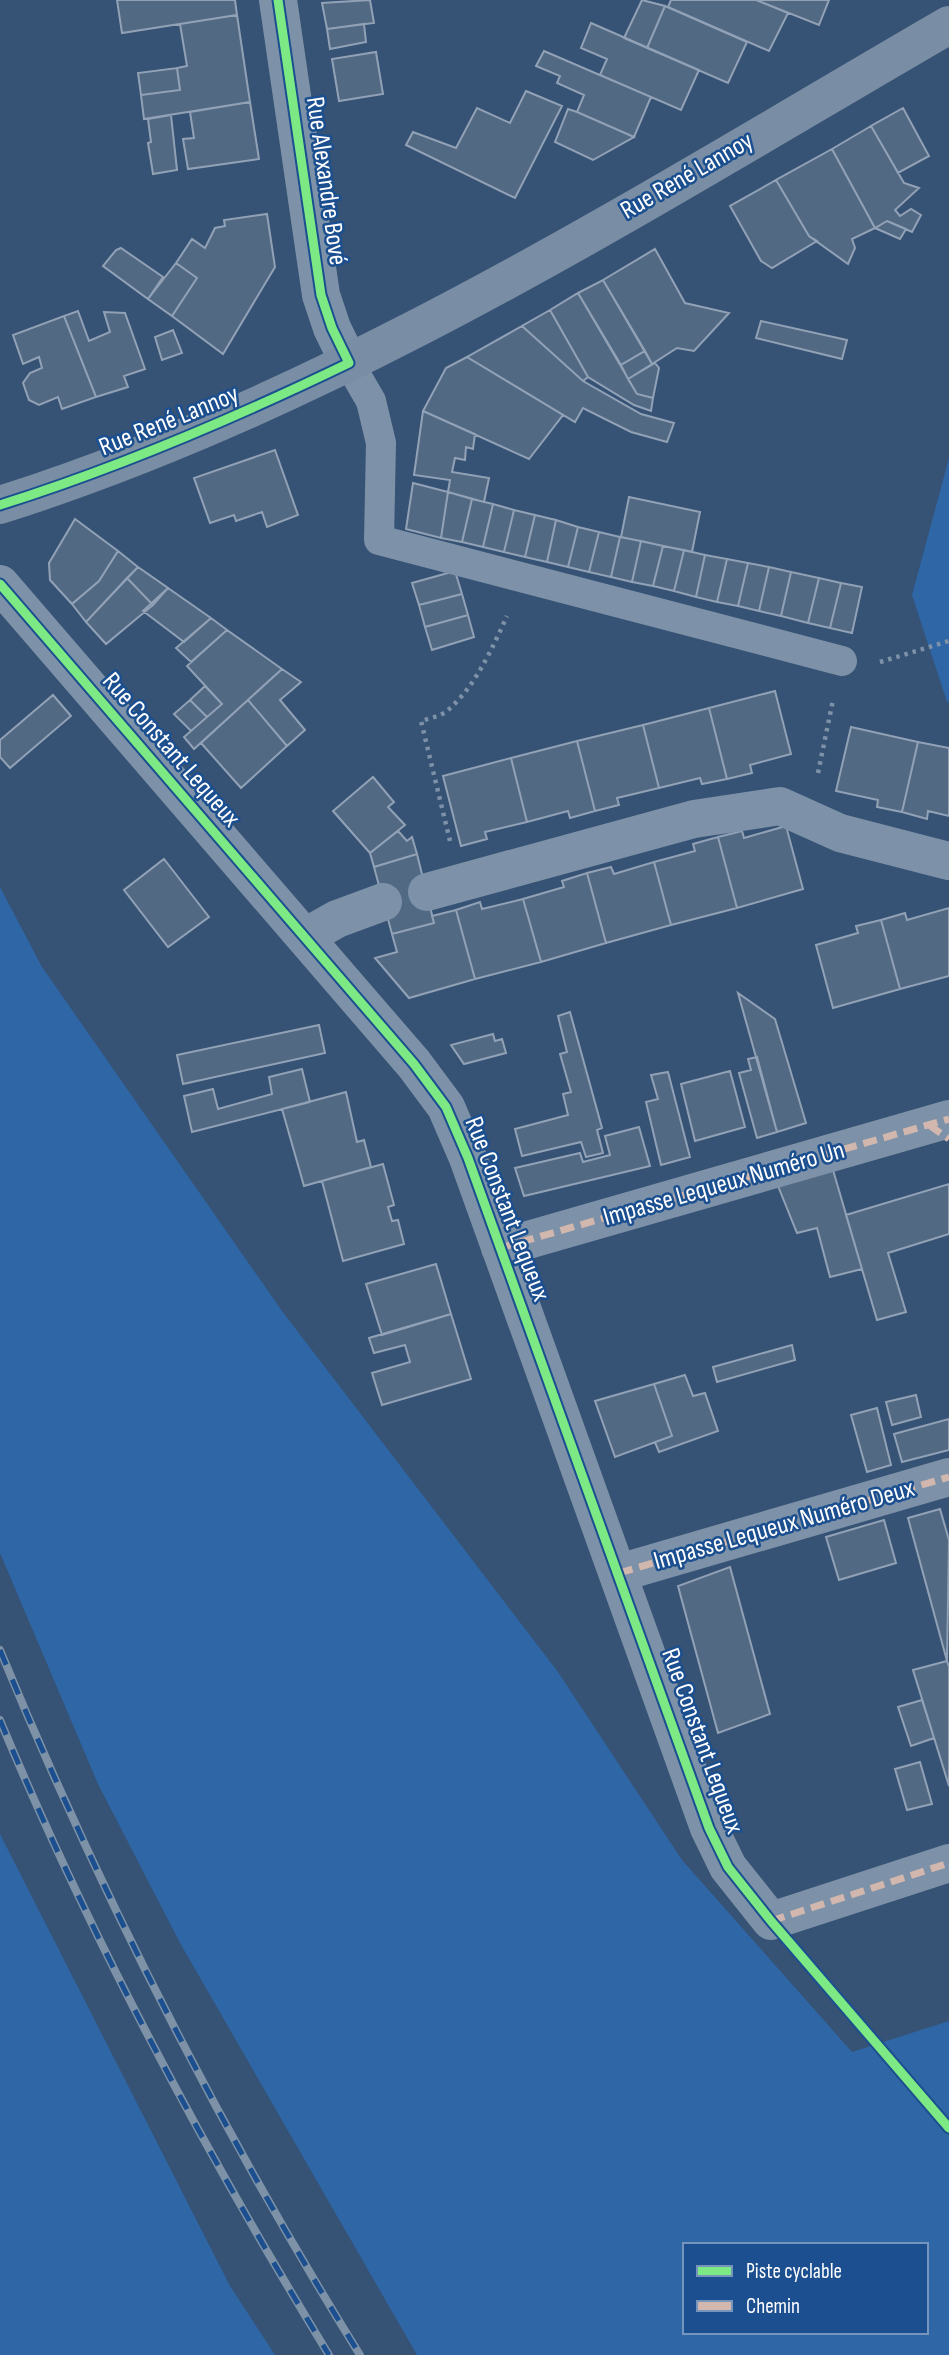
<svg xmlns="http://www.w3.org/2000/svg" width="949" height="2355" viewBox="0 0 949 2355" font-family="'Sofia Sans Condensed',sans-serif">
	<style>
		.green { fill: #2f66a5; fill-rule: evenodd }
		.building { fill: #526984; stroke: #92a2b6; stroke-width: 2 }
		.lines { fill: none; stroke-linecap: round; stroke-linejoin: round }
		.path { stroke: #7d92a8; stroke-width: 4.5; stroke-dasharray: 3.5 5; stroke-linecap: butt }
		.lane { stroke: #7d92a8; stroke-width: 30 }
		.street { stroke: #7d92a8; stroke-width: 38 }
		.secondary { stroke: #798da4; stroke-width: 38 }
		.rail-casing { stroke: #7e92a7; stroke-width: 8 }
		.rail { stroke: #1b4f8f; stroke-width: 5; stroke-dasharray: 16; stroke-linecap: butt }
		.quiet { stroke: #d1b7ad; stroke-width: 7; stroke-dasharray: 14 7; stroke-linecap: butt }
		.cycleway-casing { stroke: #1b4f8f; stroke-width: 13 }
		.cycleway { stroke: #7ce984; stroke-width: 9 }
		.labels { text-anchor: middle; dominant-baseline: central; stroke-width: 5; stroke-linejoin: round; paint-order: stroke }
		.street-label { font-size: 26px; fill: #fff; stroke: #1b4f8f }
	</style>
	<rect width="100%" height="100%" fill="#365274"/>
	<path class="green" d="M949,458V701L947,702L912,595Z
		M0,887L42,967L282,1311L558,1672L682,1860L852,2052L949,2021V2355H417L180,1943L98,1784L0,1553ZM685,2245H926V2332H685Z
		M0,1834L230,2286L275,2355H0Z"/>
	<path class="building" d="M117,0H235L237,15L122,33Z
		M370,0L374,23L327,29L322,3Z
		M642,0L665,6L647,48L624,38Z
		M671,0H756L788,13L769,51L668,7Z
		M756,0H829L819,25Z
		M665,6L747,42L728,83L647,48Z
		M237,15L250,102L144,119L141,95L180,90L177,68L187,66L180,24Z
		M591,23L699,70L681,110L600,75L607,59L581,48Z
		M364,24L366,42L330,49L327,29Z
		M544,51L651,97L634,137L577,112L584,95L557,83L560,76L536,66Z
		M376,52L383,94L339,101L332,59Z
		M177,68L180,90L141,95L138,73Z
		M526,91L562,106L515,198L406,145L413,132L456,148L477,108L510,123Z
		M250,102L259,159L188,169L183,139L194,138L190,112Z
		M903,108L929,156L898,173L871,126Z
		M568,109L577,112L634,137L593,160L555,142Z
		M171,115L177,170L153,174L148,143L151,142L148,119Z
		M871,126L904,183L919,188L895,210L900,216L911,209L921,215L912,232L887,221L875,228L832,149Z
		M832,149L875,228L852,239L855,248L848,264L809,236L776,180Z
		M776,180L809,236L817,241L772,268L761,261L730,206Z
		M267,214L275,267L223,354L172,316L197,278L176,263L192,239L205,248L215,228L225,226L224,220Z
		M887,221L906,229L900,239L875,228Z
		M121,248L163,277L148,299L103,266L116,250Z
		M655,249L685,303L729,313L694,351L677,348L652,364L603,280Z
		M176,263L197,278L172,316L148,299Z
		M603,280L645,351L621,365L578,293Z
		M578,293L637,394L653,398L651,411L634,405L588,377L550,310Z
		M550,310L588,377L583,381L522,326Z
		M78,311L89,341L110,332L104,312L125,313L145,369L124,376L128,387L96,397L64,316Z
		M64,316L96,397L62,409L58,397L39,405L29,400L23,383L30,373L42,368L39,357L23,364L13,335Z
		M761,321L847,340L842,359L756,338Z
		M522,326L583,381L641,414L674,423L667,442L631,432L583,408L575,422L467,357Z
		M173,330L182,353L162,360L155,337Z
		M645,351L652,364L628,379L621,365Z
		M467,357L563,415L529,459L423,411L446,368Z
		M655,363L659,368L653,398L637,394L628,379Z
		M423,411L475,434L473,449L466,447L465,460L455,458L452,472L489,478L484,502L448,492L450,480L414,475Z
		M275,450L298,515L267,527L262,512L236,521L234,515L210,523L194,478Z
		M413,483L448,492L441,538L406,529Z
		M448,492L472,499L462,542L441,538Z
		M629,497L700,512L692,552L621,537Z
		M472,499L493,504L483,547L462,542Z
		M493,504L514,510L504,552L483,547Z
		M514,510L535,515L525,557L504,552Z
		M535,515L556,520L547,562L525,557Z
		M75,519L118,551L99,581L72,604L50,580L49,563Z
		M556,520L578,527L568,567L547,562Z
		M578,527L599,532L589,572L568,567Z
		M599,532L620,537L611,577L589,572Z
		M620,537L641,541L632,582L611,577Z
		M641,541L663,546L653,586L632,582Z
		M663,546L684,550L674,591L653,586Z
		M684,550L705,555L696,597L674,591Z
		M118,551L138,567L86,622L72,604L99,581Z
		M705,555L727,559L717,602L696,597Z
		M727,559L748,563L738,606L717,602Z
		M748,563L769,567L759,611L738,606Z
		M138,567L168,588L153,605L127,578Z
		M769,567L791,572L781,616L759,611Z
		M455,571L462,594L419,605L412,583Z
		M791,572L819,578L808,623L781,616Z
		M127,578L153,605L106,644L86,622Z
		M819,578L841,583L830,628L808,623Z
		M841,583L862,587L852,633L830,628Z
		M168,588L211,618L184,642L143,611Z
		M462,594L468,615L425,627L419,605Z
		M468,615L474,637L432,650L425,627Z
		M211,618L227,630L191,662L176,648Z
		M227,630L282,669L194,749L184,737L222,704L187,666Z
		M282,669L301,682L280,700L305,730L287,746L248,700Z
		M205,686L222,704L207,717L190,700Z
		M775,691L791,754L750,765L752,773L727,779L709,708Z
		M53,695L71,716L10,768L0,757V740Z
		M190,700L207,717L191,731L174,714Z
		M248,700L287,746L241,788L201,743Z
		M709,708L727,779L702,784L700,778L659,788L643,725Z
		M643,725L659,788L617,798L619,805L595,811L577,741Z
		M851,727L918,742L902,812L877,807L878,800L836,791Z
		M577,741L595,811L570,818L568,811L527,822L511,758Z
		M918,742L949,748V816L928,811L927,819L902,812Z
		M511,758L527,822L485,832L487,839L461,846L443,776Z
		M373,777L394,802L388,807L405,825L370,853L333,811Z
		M786,826L803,889L737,908L718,837L742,831L744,838Z
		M398,831L407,841L412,837L417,854L374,867L370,853Z
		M718,837L737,908L671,925L654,862L695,851L693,844Z
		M417,854L434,923L392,934L374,867Z
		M164,859L209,917L168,947L124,890Z
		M654,862L671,925L606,943L587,873L611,867L614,874Z
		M587,873L606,943L541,962L523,899L564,887L562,881Z
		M523,899L541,962L475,979L456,910L480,902L482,909Z
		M949,908V976L900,989L881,920L905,913L907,920Z
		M456,910L475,979L409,998L375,958L397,952L392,934L434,923L432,916Z
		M881,920L900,989L833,1008L816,945L858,933L856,926Z
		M738,993L775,1019L806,1123L777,1132Z
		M570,1012L602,1128L597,1130L603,1153L586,1157L581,1142L522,1156L515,1129L568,1115L563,1094L571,1092L560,1054L567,1052L558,1016Z
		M319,1025L325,1053L183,1084L177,1055Z
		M493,1034L495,1041L502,1039L506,1053L464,1064L451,1045Z
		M757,1057L777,1132L757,1138L739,1073L751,1070L748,1059Z
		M302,1069L310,1102L192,1132L184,1096L213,1089L218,1109L272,1094L269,1077Z
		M730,1071L745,1127L695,1141L681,1084Z
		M668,1072L690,1157L661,1165L646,1102L658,1099L651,1075Z
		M346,1092L357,1142L364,1140L371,1167L304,1186L282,1109Z
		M639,1127L650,1166L524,1196L515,1168L580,1153L583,1162L610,1155L605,1136Z
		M383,1164L394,1205L388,1207L392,1221L398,1220L404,1244L343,1261L322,1181Z
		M833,1170L862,1269L830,1277L817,1228L797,1233L778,1186Z
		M949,1184V1234L888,1253L906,1312L877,1320L846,1215Z
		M436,1264L451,1314L382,1335L366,1284Z
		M451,1314L471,1379L382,1405L372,1373L410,1362L405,1345L374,1353L369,1338Z
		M792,1345L795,1360L717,1382L713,1367Z
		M685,1375L693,1396L705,1393L718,1431L659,1452L655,1442L672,1436L654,1384Z
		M654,1384L672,1436L615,1457L595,1401Z
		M916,1395L921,1417L892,1425L886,1402Z
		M877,1408L891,1465L867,1472L851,1415Z
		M949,1419V1450L902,1462L894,1434Z
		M940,1509L949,1540L947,1661L908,1518Z
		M884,1520L896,1563L839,1580L826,1537Z
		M730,1567L770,1714L718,1733L678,1586Z
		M947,1661L949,1667V1786L913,1670Z
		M922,1700L934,1738L911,1746L898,1707Z
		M920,1762L932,1804L907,1810L895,1769Z"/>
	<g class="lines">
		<path class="path" d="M880,662L949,641
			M818,773L833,700
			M450,841L421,721C430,718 441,716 447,711C475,687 492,649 507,616"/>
		<path class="lane" d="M349,363L371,401L381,443L379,540L842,661"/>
		<path class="street" d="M278,0L321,295L332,328L349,363
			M0,584L414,1064L446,1107L468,1158L709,1828L728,1867L771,1921L949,1863
			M427,892L694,819L780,806L840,833L949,861
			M305,937L337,919L383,902
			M500,1248L949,1119
			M619,1573L949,1477"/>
		<path class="secondary" d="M0,505C340,397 642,203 949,25"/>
		<defs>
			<path id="rail" d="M0,1650C100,1893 221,2131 360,2355
				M0,1720C91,1939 205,2152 329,2355"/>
		</defs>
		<use href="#rail" class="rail-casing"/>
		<use href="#rail" class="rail"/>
		<path class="quiet" d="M929,1125L949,1139
			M500,1248L949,1119
			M619,1573L949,1477
			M771,1921L949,1863"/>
		<defs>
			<path id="cycleway" d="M0,505C121,467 235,418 349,363L332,328L321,295L278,0
				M0,584L414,1064L446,1107L468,1158L709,1828L728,1867L771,1921L949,2128"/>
		</defs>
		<use href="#cycleway" class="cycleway-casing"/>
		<use href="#cycleway" class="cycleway"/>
	</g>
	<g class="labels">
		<g class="street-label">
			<text transform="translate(687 176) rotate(-30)">Rue René Lannoy</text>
			<text transform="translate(326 181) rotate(82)">Rue Alexandre Bové</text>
			<text transform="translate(169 421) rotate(-22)">Rue René Lannoy</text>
			<text transform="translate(171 750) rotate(49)">Rue Constant Lequeux</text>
			<text transform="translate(724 1184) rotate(-16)">Impasse Lequeux Numéro Un</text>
			<text transform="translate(507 1209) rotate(69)">Rue Constant Lequeux</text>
			<text transform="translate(784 1525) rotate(-16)">Impasse Lequeux Numéro Deux</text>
			<text transform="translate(702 1741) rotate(70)">Rue Constant Lequeux</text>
		</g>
	</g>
	<rect x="683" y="2243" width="245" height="91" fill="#1b4f8f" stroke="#7695bc" stroke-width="2"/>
	<rect x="697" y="2266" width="35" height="10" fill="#7ce984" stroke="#7695bc" stroke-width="2"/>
	<text x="746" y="2278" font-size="21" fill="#ffffff">Piste cyclable</text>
	<rect x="697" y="2301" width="35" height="10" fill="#d1b7ad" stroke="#7695bc" stroke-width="2"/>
	<text x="746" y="2313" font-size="21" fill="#ffffff">Chemin</text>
</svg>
